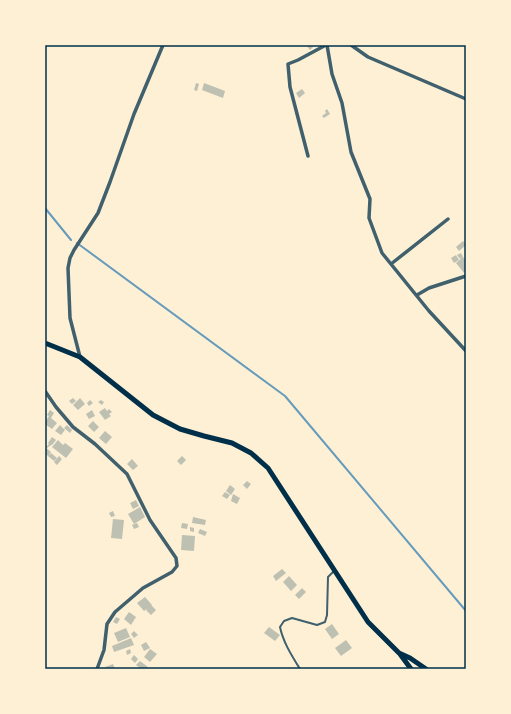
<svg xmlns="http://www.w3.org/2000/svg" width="511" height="714" viewBox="0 0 511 714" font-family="Montserrat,sans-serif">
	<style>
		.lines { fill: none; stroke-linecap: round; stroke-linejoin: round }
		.stream { stroke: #669bbc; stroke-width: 2 }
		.building { fill: #bec0b2 }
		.service { stroke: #3f606c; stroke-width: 2 }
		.minor { stroke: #3f606c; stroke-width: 3.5 }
		.secondary { stroke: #003049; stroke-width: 5 }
		.neatline { fill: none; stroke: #003049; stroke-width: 1.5 }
	</style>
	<rect width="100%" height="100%" fill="#fdf0d5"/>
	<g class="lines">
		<path class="stream" d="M45,208L71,240
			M77,243L285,396L466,611"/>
	</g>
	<path class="building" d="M306,45H311L313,47L310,50Z
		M196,83L199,84L197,91L194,90Z
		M204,83L225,91L223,98L202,90Z
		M302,89L305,93L299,98L296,93Z
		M327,109L330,114L324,118L322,116L326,113L325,111Z
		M463,241L466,245L459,251L456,247Z
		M461,253L463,257L460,259L457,255Z
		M456,255L459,260L454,263L451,258Z
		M463,257L466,261V271L464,273L456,263Z
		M73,398L76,401L72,404L69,401Z
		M80,398L85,404L78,410L73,405Z
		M90,400L93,403L89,406L87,403Z
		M101,400L104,402L102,405L98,402Z
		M105,408L107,411L109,409L112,412L109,414L111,416L105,420L99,412Z
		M50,410L54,413L51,418L57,423L52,429L45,424V422L49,416L47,415Z
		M92,410L95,416L89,419L86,414Z
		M93,421L99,427L94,432L88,426Z
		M60,425L65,430L61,435L55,431Z
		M67,425L72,430L70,433L64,428Z
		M105,431L112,437L106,444L99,438Z
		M52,437L56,440L52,445H51L47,448L46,447L49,444L48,443Z
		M58,440L63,445L65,443L73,449L66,458L52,447Z
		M45,447L51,452L48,456L45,453Z
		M51,453L57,458L54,461L48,456Z
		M59,456L62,459L57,465L54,462Z
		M182,456L186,460L181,465L177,461Z
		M132,459L138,466L133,470L127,464Z
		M247,481L251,484L247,489L243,485Z
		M230,485L235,489L231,495L226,491Z
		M225,492L230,495L227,499L222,496Z
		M233,494L240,498L237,504L231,501Z
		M136,500L139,506L133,509L130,503Z
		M140,507L145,517L134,524L128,514Z
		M113,511L115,516L111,517L109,513Z
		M193,517L206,520L205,525L192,523Z
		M113,519L124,520L122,539L111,538Z
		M137,523L139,527L134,529L132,525Z
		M182,523L188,524L187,529L181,528Z
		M190,527L194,528V532L190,531Z
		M200,529L207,532L205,536L198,533Z
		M182,535L195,536L194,551L181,550Z
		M282,569L286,573L276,581L273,576Z
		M289,576L297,585L291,591L283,582Z
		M302,588L306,592L299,599L295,595Z
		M145,597L152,605L144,611L137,603Z
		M151,605L156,610L151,615L146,610Z
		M129,612L136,617L131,625L124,619Z
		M116,617L120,619L117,624L113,622Z
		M332,624L339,634L332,639L325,629Z
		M269,627L280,635L275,641L264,633Z
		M126,628L130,637L118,642L114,633Z
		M134,631L138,635L134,638L131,634Z
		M131,638L134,645L114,652L112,646Z
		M346,640L352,648L341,656L335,648Z
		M146,642L150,648L144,651L141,645Z
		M130,649L131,653L127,655L126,651Z
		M150,649L157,654L150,662L144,657Z
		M134,655L138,659L135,663L131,659Z
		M140,661L148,667L146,669H141L136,665Z
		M113,664L115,669H106L105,667Z"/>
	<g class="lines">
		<path class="service" d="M300,669C292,656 283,642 280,627L284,621L292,618L317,625L325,622L327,615L328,577L334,571"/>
		<path class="minor" d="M327,45L332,74L342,103L351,152L370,199L369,218L382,253L429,311L466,351
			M351,45L368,57L466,99
			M308,156L290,87L288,64L298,60L326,45
			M391,264L448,219
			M417,295L429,288L466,276
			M80,357L70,318L68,268L70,258L74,250L98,213L110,182L134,114L163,45
			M45,391L56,407L73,427L95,444L127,474L150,520L176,558L177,566L172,572L143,588L115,612L107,624L104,650L97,669"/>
		<path class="secondary" d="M45,343L80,357L153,415L180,429L204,436L232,443L251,453L268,468L368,622L399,653L410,658L426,669
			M400,654L411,669"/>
	</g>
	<rect width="511" height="714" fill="none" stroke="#fdf0d5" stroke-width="92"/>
	<rect x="46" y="46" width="419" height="622" class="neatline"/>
</svg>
